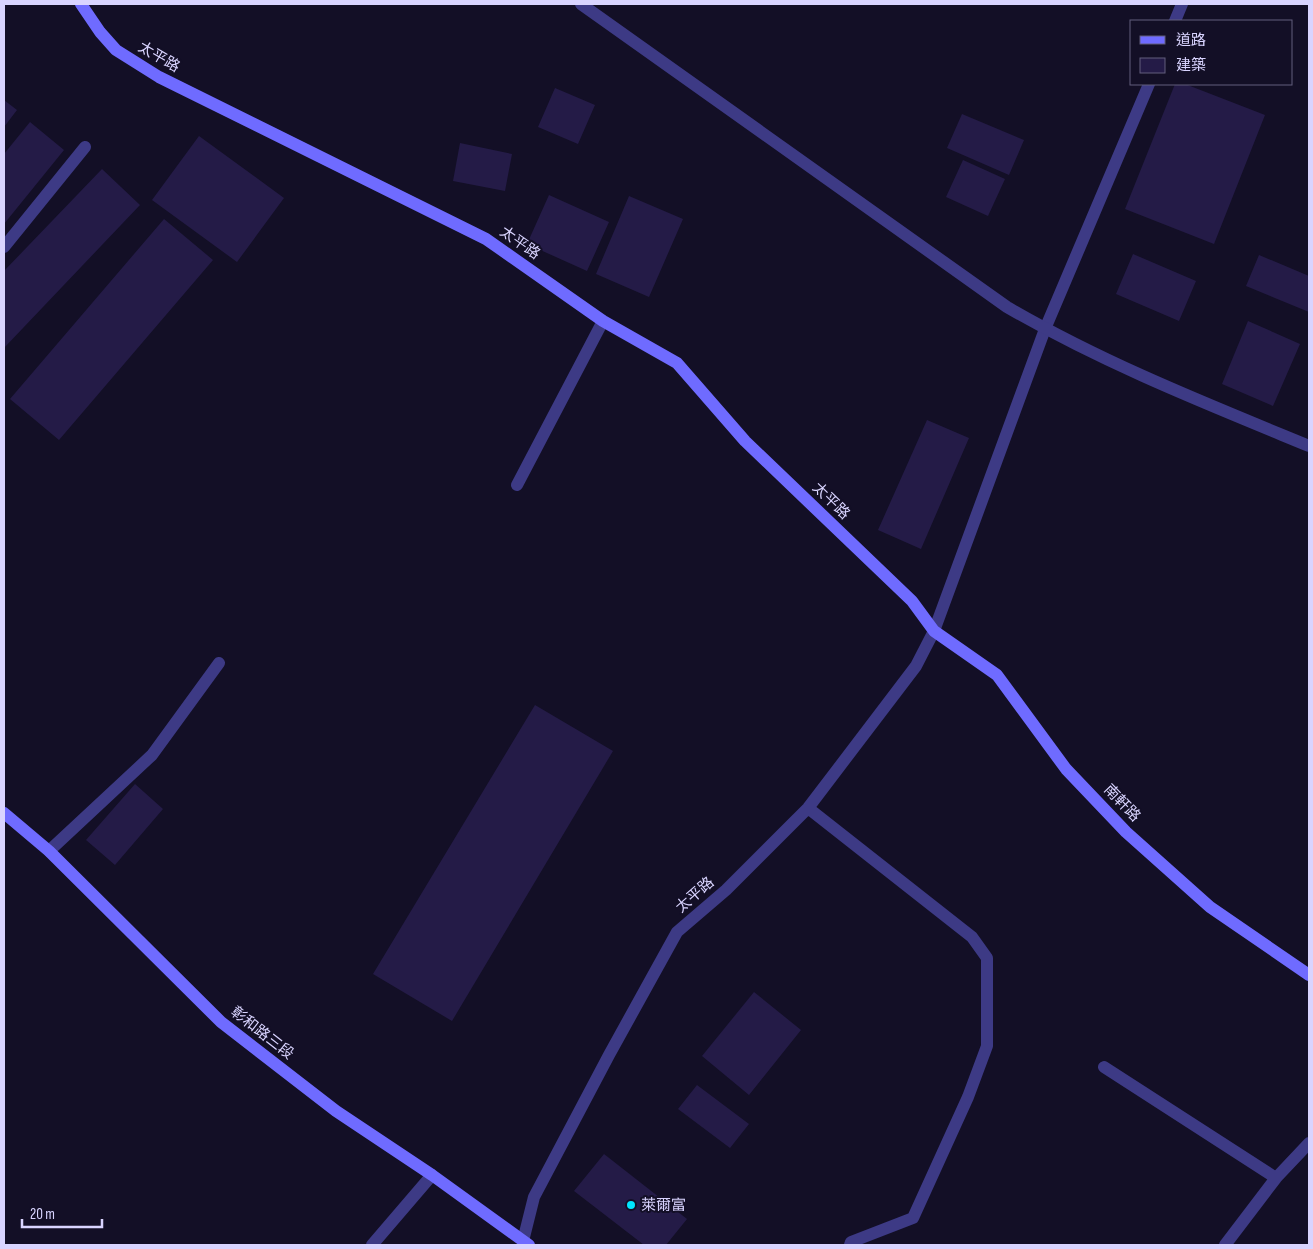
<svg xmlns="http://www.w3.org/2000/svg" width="1313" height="1249" viewBox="0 0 1313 1249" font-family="'Sofia Sans Condensed','Noto Sans TC',sans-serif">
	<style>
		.building { fill: #241b47 }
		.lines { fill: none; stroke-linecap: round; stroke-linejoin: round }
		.lane { stroke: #3d3a85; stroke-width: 12 }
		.street { stroke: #3d3a85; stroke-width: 12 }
		.secondary { stroke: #6f6bff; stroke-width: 12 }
		.poi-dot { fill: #00e5ff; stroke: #130f26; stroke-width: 2 }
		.labels { text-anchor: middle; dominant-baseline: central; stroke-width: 4; stroke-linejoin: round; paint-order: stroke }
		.street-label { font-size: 15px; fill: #d9d4ff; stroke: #130f26 }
		.poi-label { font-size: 15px; fill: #d9d4ff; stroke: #130f26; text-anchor: start }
	</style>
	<rect width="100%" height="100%" fill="#130f26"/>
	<path class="building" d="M1175,84H1185L1265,115L1214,244L1125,209Z
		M555,88L595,105L578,144L538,127Z
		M4,100L17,110L4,127Z
		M962,114L1024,140L1009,175L947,148Z
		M30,122L64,150L4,224V154Z
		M199,136L284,198L237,262L152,200Z
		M460,143L512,154L505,191L453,181Z
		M963,160L1005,179L988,216L946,197Z
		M102,169L140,205L4,348V271Z
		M549,195L609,222L587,271L527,244Z
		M629,196L683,219L649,297L596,274Z
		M164,219L213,260L59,440L10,399Z
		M1133,254L1196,281L1179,321L1116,294Z
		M1259,255L1309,276V312L1246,286Z
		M1248,321L1300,344L1273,406L1222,384Z
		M927,420L969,438L921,549L878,530Z
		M535,705L613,751L452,1021L373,974Z
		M135,784L163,809L115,865L86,840Z
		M754,992L801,1030L749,1095L702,1056Z
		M697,1085L749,1124L730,1148L678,1109Z
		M604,1154L687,1219L666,1245H644L574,1191Z"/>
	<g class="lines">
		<path class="lane" d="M1175,21L1182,4
			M934,631L1045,329L1149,84
			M372,1245L432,1175"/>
		<path class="street" d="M581,4L1007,307C1103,363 1207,404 1309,446
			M4,247L85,147
			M517,485L603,321
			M808,808L972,937L987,958V1046L968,1097L913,1218L851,1242L850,1245
			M49,851L152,755L219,663
			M1104,1067L1276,1178
			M523,1241L534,1197L609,1055L677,932L726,890L808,808L916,666L934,631
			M1225,1245L1276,1178L1309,1143"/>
		<path class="secondary" d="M81,4L100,32L116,50L159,77L486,239L603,321L677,363L745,441L912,601L934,631L997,675L1066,769L1126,832L1210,907L1309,975
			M4,813L49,851L221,1022L336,1111L432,1175L529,1245"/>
	</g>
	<circle class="poi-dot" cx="631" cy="1205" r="5"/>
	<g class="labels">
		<g class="street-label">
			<text transform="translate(159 57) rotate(30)">太平路</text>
			<text transform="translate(520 243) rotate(35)">太平路</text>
			<text transform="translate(831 501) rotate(44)">太平路</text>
			<text transform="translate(1122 803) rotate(46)">南軒路</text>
			<text transform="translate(695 895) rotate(-41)">太平路</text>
			<text transform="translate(262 1033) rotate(38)">彰和路三段</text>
		</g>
		<g class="poi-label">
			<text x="641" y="1205">萊爾富</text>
		</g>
	</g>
	<rect width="1313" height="1249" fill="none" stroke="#d9d4ff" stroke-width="10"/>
	<rect x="1130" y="20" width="162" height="65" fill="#130f26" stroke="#625e7d"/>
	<rect x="1140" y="36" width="25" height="8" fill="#6f6bff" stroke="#625e7d"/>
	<text x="1176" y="45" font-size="15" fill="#d9d4ff">道路</text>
	<rect x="1140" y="58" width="25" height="15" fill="#241b47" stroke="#625e7d"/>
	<text x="1176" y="70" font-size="15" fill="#d9d4ff">建築</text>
	<path d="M22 1219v8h80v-8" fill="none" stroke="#d9d4ff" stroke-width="2.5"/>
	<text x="30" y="1219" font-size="15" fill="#d9d4ff" stroke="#130f26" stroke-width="4" paint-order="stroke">20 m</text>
</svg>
